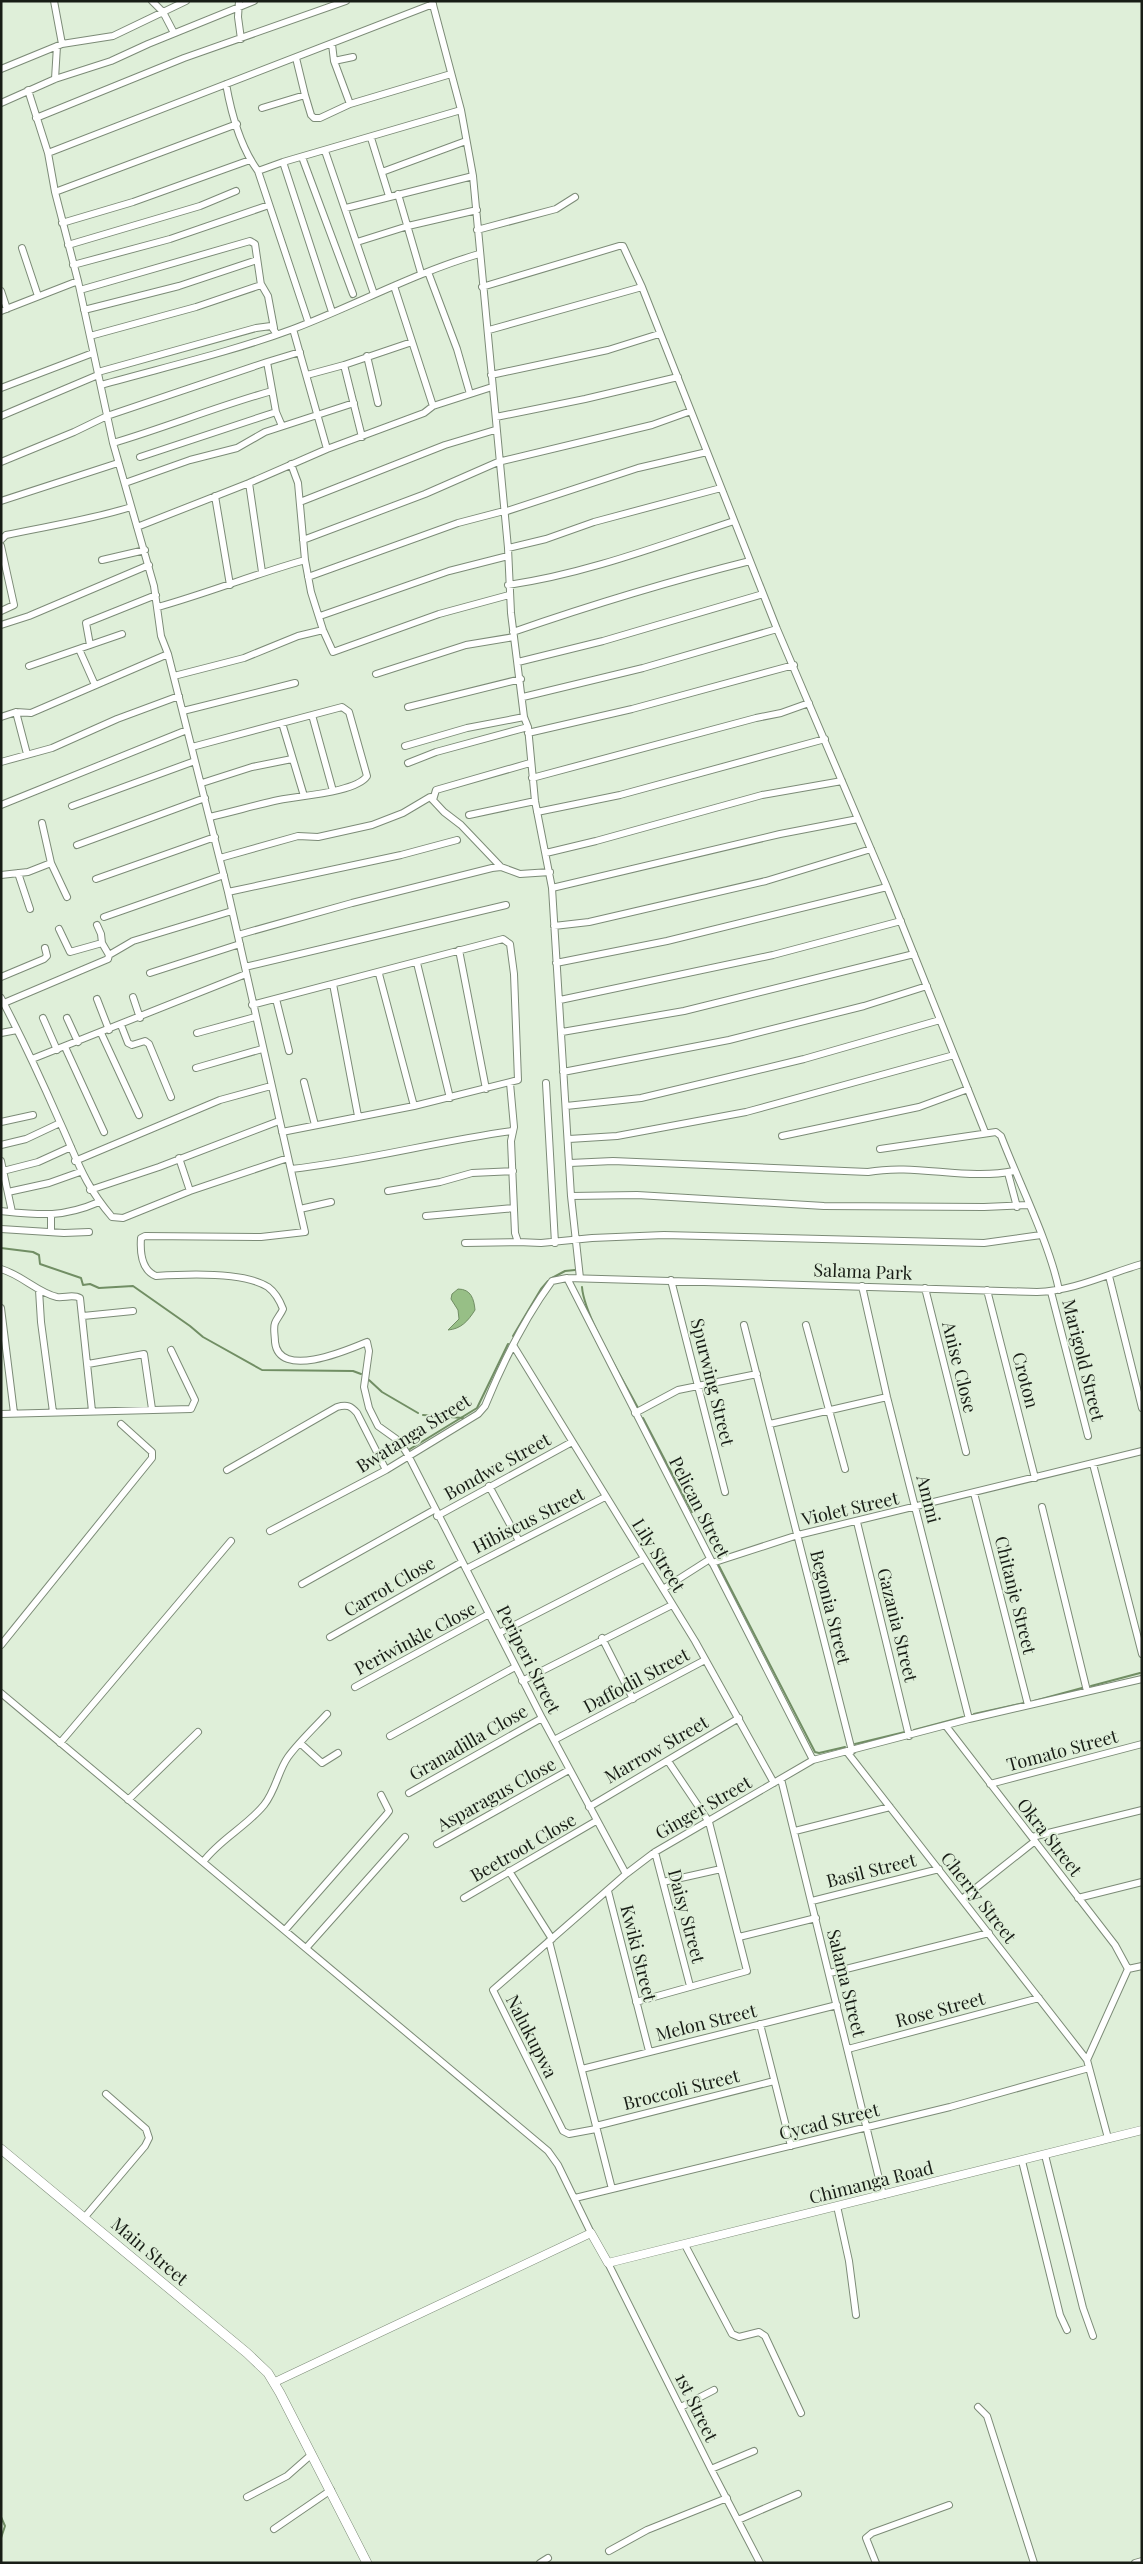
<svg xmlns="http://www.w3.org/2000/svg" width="1143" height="2564" viewBox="0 0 1143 2564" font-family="'Playfair Display',serif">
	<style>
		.water { fill: #97bf86; stroke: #718e64 }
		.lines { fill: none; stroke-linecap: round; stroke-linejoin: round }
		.stream { stroke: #718e64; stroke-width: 2 }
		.minor-casing { stroke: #7c8b77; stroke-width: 8 }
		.tertiary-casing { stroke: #7c8b77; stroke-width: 9 }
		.secondary-casing { stroke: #7c8b77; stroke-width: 10 }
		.minor { stroke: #fff; stroke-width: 6 }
		.tertiary { stroke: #fff; stroke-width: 8 }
		.secondary { stroke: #fff; stroke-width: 9 }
		.labels { text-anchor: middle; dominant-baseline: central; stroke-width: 4; stroke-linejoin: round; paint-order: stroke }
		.street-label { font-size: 18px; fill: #181d16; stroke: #dfefd9 }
	</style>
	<rect width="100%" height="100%" fill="#dfefd9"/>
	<path class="water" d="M458,1289C471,1289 474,1299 475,1310C468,1321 461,1329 448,1330L459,1319L458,1310L451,1299L452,1294Z"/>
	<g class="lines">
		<path class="stream" d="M1,1248L33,1252L39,1255L40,1264L81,1278L83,1285L90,1284L99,1288L133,1286L190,1326L203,1337L262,1370L353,1371L361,1374
			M552,1278L565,1271L575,1270
			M582,1287C584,1316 623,1379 638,1408
			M513,1336L541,1289L548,1281
			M369,1380L382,1392L418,1413
			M423,1415L463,1418
			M643,1418L692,1512
			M410,1449L477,1408L508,1344
			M719,1566L815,1752L819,1753L845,1747
			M1091,1686L1140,1673
			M1034,1701L1082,1688
			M974,1714L1024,1703
			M914,1730L963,1717
			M855,1744L905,1732
			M1,2517L5,2526L1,2538"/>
		<defs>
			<path id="minor" d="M54,1L62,44
				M152,1L163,12L174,33
				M239,1L238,17L241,39
				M432,1L461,110L473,176L508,548L511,613L524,717L528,727L535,801L552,888L571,1196L580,1278
				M332,44L334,61L350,104
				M296,58L305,95
				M334,61L353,57
				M1,69L62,44L113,36L186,1
				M55,79L57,46
				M226,84C231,112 241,148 258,171L308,321
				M28,90L48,153L55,192L78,281L113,443L154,586L161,636L168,654L228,892L305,1232L261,1237L145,1236L141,1238C140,1252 141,1270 156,1276C185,1274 243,1271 268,1287C276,1293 280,1301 283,1309C281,1314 277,1318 275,1323C273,1328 275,1336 275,1342C279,1380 348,1350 367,1342L369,1351L364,1387L369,1408L378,1426L399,1441L408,1455L542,1718L626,1874
				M1,103L55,79L111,61L148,44L254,1
				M262,108L305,95L311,115L314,118H320L350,104L451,74
				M36,118L184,58L346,1
				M371,138L389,196
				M325,151L374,294
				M48,153L433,4
				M302,157L353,294
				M283,162L332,312
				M258,171L283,162L461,110
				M382,172L466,141
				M55,192L237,124
				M398,194L421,273
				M346,208L473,176
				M62,223L133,202L250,160
				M477,230L556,209L575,197
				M357,242L408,226L477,210
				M68,245L200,206L236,191
				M22,248L38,296
				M73,265L170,239L269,205
				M428,272L457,349L470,394
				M261,284L268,296L274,328
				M394,286L433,406
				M482,287L619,246H623L642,287L777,629L887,887L985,1132
				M80,290L250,241L255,244L261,285L196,307L90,336
				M1,291L7,309
				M84,310L179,286L257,260
				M1,311L78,281
				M293,329L327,449
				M489,330L642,287
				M367,356L378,403
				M98,372L256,328L271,326L276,333
				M307,375L344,365
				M491,375L608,350L659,334
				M101,385C165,367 231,352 293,329C356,305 414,273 479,254
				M1,388L93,353
				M1,416L98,375
				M496,417L585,399L678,377
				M282,426L276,412L267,362L300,352
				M362,437L344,365L412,342
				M113,443C167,427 218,406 272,391
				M140,457L276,412
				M1,462L74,432L107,416L267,362
				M291,464L298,483L305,560L311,592L323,630L333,652L439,614L509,595
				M125,483L190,460L237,448L265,432L354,403
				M249,483L262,572
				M215,496L230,585
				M1,501L118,463
				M300,502L445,445L495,430
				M504,512L638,468L707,452
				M137,527L249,483L327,449L424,413L433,406L492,387
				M1,540L6,535C48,526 90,520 131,507
				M303,540L425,494L498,462L652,425L691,411
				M1,546L14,605L1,611
				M508,548L546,539L594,522L721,488
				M102,560L145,550
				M308,577L458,523L504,511
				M508,585C585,574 661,545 734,521
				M158,607C208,593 255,574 305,560
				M320,616L449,571L508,556
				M1,625L29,616L149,565
				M513,632C591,605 670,581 750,561
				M90,645L86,623L156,595
				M79,649L95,685
				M518,662L603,641L763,594
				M29,666L122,634
				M376,674L466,645L514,637
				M174,676L244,658L298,636L323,630
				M523,697L643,668L777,629
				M408,707L521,679
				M183,711L295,683
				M16,712L27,754
				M312,715L333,791
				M1,717L16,712L31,713L168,654
				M282,723L304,796
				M528,733L632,709L794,665
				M405,746L467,728L524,717
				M192,747L342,707L349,712L367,776C356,793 294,796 274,801C253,806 231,812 210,817
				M1,762L52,748L117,719L179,696
				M408,763L436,752L528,727
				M532,778L756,718L781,713L809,703
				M202,783L252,767L292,759
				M433,800L436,790L530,763
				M1,805L187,730
				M72,806L195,761
				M537,812L620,795L825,739
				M469,815L535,801
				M42,823L51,863
				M77,845L205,798
				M546,853L596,841L762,795L842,781
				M220,858L298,836L318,837L372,825L403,813L430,797L444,812L461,825L501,867
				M18,873L30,909
				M1,875L28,872L51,863L67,897
				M96,879L215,837
				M552,888L780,834L858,819
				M228,892L401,855L457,840
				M104,917L224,875
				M97,925L101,934L102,943
				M554,926L589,922L766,881L871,849
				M238,935L352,903L492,868L501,867L520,874L550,872
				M459,950L486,1089
				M109,955L133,941L232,911
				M417,963L450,1098
				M556,963L667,941L887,887
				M245,967L506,905
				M150,973L240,944
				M379,974L414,1106
				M1,977L44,959L47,956L45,948
				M333,984L358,1116
				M133,997L140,1018
				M1,998C22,1038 41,1079 59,1120C77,1159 83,1183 112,1217L123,1218L190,1191L288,1158
				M97,999L109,1030
				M276,999L289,1051
				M560,1000L773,955L901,921
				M4,1003L108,959L109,955L102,943L70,952L59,929
				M252,1005L503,939L510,944L514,974L518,1080L414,1106L282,1132
				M43,1018L57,1050
				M67,1018L78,1042
				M121,1025L128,1043L132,1045L145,1041L149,1044L171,1097
				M562,1032L684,1011L914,954
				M1,1033L17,1030
				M101,1033L139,1115
				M197,1033L255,1017
				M65,1047L104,1132
				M32,1059L246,974
				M196,1068L262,1049
				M563,1072L729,1040L864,1006L927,986
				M304,1082L315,1125
				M510,1083L514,1127L511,1141L515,1233L518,1242L541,1243L592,1238L664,1235L984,1243L1041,1235
				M546,1083L555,1243
				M566,1106L641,1098L804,1059L940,1020
				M1,1122L33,1115
				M782,1136L919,1107L968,1089
				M569,1139L617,1136L746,1112L954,1055
				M1,1145L26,1139L60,1123
				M880,1149L996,1132L1001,1136C1019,1183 1049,1242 1059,1290
				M179,1158L190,1191
				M1,1161L12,1212
				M75,1161L220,1100L271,1086
				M570,1163L613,1161L868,1172C916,1163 966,1181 1014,1171
				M291,1169C365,1161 438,1141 512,1131
				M3,1171L38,1162L71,1147
				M1008,1173L1017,1207
				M90,1190L159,1167L279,1121
				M388,1191L440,1182L472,1173L513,1171
				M8,1192L49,1183L80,1172
				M571,1196L637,1195L824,1206L984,1207L1028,1205
				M300,1209L331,1202
				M1,1211C40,1215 62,1218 99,1202
				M51,1215V1232
				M426,1216L514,1208
				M1,1229L64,1233L89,1232
				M465,1243L518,1242
				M1,1269C22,1275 38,1293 57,1297C65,1298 73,1294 80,1298L92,1411
				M1109,1276L1142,1408
				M671,1280L725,1492
				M862,1286L887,1397L969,1719
				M925,1288L966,1452
				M39,1290L41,1322L53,1412
				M987,1290L1035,1478
				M1051,1292L1088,1436
				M1,1308L14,1413
				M83,1316L133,1311
				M744,1325L852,1751
				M806,1325L845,1469
				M513,1345L695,1641L774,1783
				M88,1364L144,1354L152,1409
				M635,1413L678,1390L757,1374
				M1,1414L191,1409L195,1400L171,1350
				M770,1424L887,1397
				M1093,1464L1142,1654
				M227,1470L337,1407C347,1404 351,1406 357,1413L386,1470
				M489,1486L519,1541
				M974,1493L1028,1705
				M1042,1507L1087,1691
				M437,1516L572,1442
				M857,1522L909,1736
				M270,1531L386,1470L478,1414L485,1406C503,1362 524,1319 552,1281L567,1278
				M712,1563L798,1535L1142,1451
				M466,1569L605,1497
				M302,1584L434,1510
				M663,1589L710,1559
				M499,1633L643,1559
				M330,1637L462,1562
				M602,1638L633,1699
				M1,1645L152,1458V1452L121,1424
				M522,1681L672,1605
				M355,1687L489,1614
				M1,1693L548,2151L558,2165L591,2233
				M946,1726L1115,1945L1128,1969
				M390,1736L515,1667
				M554,1740L705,1660
				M60,1743L231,1541
				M300,1743L322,1763L338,1753
				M847,1752L1087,2060
				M813,1760L567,1278L1037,1292C1074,1291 1107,1274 1142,1264
				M781,1779L883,2195
				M990,1784L1142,1744
				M409,1793L542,1718
				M128,1800L198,1732
				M589,1807L739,1718
				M795,1831L890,1807
				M1032,1837L1142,1810
				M437,1844L569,1770
				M655,1852L690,1986
				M203,1862C220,1839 246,1827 264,1805C276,1790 278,1771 288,1757C299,1742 314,1728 327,1714
				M509,1871L552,1939
				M663,1882L721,1869
				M608,1891L649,2051
				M464,1898L596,1821
				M1078,1898L1142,1882
				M962,1899L1035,1841
				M812,1901L939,1869
				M285,1930L386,1815L389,1811L381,1795
				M739,1937L816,1918
				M549,1941L612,2189
				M307,1947L405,1837
				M1128,1969L1142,1966
				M830,1973L989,1933
				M636,2002L747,1971L709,1822L668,1761
				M760,2024L791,2146
				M848,2049L1039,1998
				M582,2069L837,2005
				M596,2126L774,2081
				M596,2129L569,2134L563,2131L493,1990L626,1874L655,1852L813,1760L969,1719L1142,1679
				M1108,2138L1087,2060L1128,1969
				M1045,2155L1083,2308L1093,2336
				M1022,2161L1060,2315L1067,2330
				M575,2198L950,2107L1089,2068
				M837,2206L849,2261L856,2315
				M84,2218L145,2146L149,2138L146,2129L106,2094
				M685,2245L732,2334L739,2337L759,2332L765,2336L801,2413
				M608,2263L711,2469L760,2563
				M681,2407L714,2390
				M978,2407L987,2416L1034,2563
				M711,2469L754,2451
				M247,2497L287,2476L312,2454
				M738,2520L798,2494
				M274,2529L331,2490
				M609,2551L647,2530L727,2498
				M540,2563L548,2558
				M876,2563L866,2538L872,2533L949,2505
				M1135,2563L1142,2561"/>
			<path id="tertiary" d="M275,2382L591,2233L608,2263L1142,2130"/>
			<path id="secondary" d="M1,2149L247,2353L268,2373L280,2393L367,2563"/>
		</defs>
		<use href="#minor" class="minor-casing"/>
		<use href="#tertiary" class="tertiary-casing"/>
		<use href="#secondary" class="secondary-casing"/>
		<use href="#minor" class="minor"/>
		<use href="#tertiary" class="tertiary"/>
		<use href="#secondary" class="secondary"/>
	</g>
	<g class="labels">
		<g class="street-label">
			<text transform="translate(863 1271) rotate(2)">Salama Park</text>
			<text transform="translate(1084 1360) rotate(76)">Marigold Street</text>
			<text transform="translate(960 1367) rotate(76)">Anise Close</text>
			<text transform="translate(1026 1380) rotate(75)">Croton</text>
			<text transform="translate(713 1382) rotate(76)">Spurwing Street</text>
			<text transform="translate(413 1433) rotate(-32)">Bwatanga Street</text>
			<text transform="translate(497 1466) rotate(-29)">Bondwe Street</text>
			<text transform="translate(929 1499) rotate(76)">Ammi</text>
			<text transform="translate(700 1507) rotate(63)">Pelican Street</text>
			<text transform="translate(850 1508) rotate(-13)">Violet Street</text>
			<text transform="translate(528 1520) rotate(-27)">Hibiscus Street</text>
			<text transform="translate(659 1555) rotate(58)">Lily Street</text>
			<text transform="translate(389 1586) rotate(-30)">Carrot Close</text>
			<text transform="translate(1016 1595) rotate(76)">Chitanje Street</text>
			<text transform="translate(831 1607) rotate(76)">Begonia Street</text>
			<text transform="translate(898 1625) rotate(76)">Gazania Street</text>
			<text transform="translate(415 1638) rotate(-28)">Periwinkle Close</text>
			<text transform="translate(529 1659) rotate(63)">Periperi Street</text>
			<text transform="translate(636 1680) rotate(-28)">Daffodil Street</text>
			<text transform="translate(468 1742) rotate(-30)">Granadilla Close</text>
			<text transform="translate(656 1749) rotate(-30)">Marrow Street</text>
			<text transform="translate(1062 1750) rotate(-15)">Tomato Street</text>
			<text transform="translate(496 1794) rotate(-29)">Asparagus Close</text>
			<text transform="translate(703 1807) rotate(-30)">Ginger Street</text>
			<text transform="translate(1050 1837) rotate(52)">Okra Street</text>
			<text transform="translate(523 1847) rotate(-30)">Beetroot Close</text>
			<text transform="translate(871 1870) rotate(-14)">Basil Street</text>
			<text transform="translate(979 1897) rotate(52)">Cherry Street</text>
			<text transform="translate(687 1916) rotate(75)">Daisy Street</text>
			<text transform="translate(639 1953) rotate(76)">Kwiki Street</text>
			<text transform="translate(847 1983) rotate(76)">Salama Street</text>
			<text transform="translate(940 2009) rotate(-15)">Rose Street</text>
			<text transform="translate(706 2022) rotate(-14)">Melon Street</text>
			<text transform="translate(532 2036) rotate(63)">Nalukupwa</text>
			<text transform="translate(681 2089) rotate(-14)">Broccoli Street</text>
			<text transform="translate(829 2121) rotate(-14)">Cycad Street</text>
			<text transform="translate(871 2182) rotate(-14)">Chimanga Road</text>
			<text transform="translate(150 2251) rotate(40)">Main Street</text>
			<text transform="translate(697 2407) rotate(64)">1st Street</text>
		</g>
	</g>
	<rect width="1143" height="2564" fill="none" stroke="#181d16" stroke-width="5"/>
</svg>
